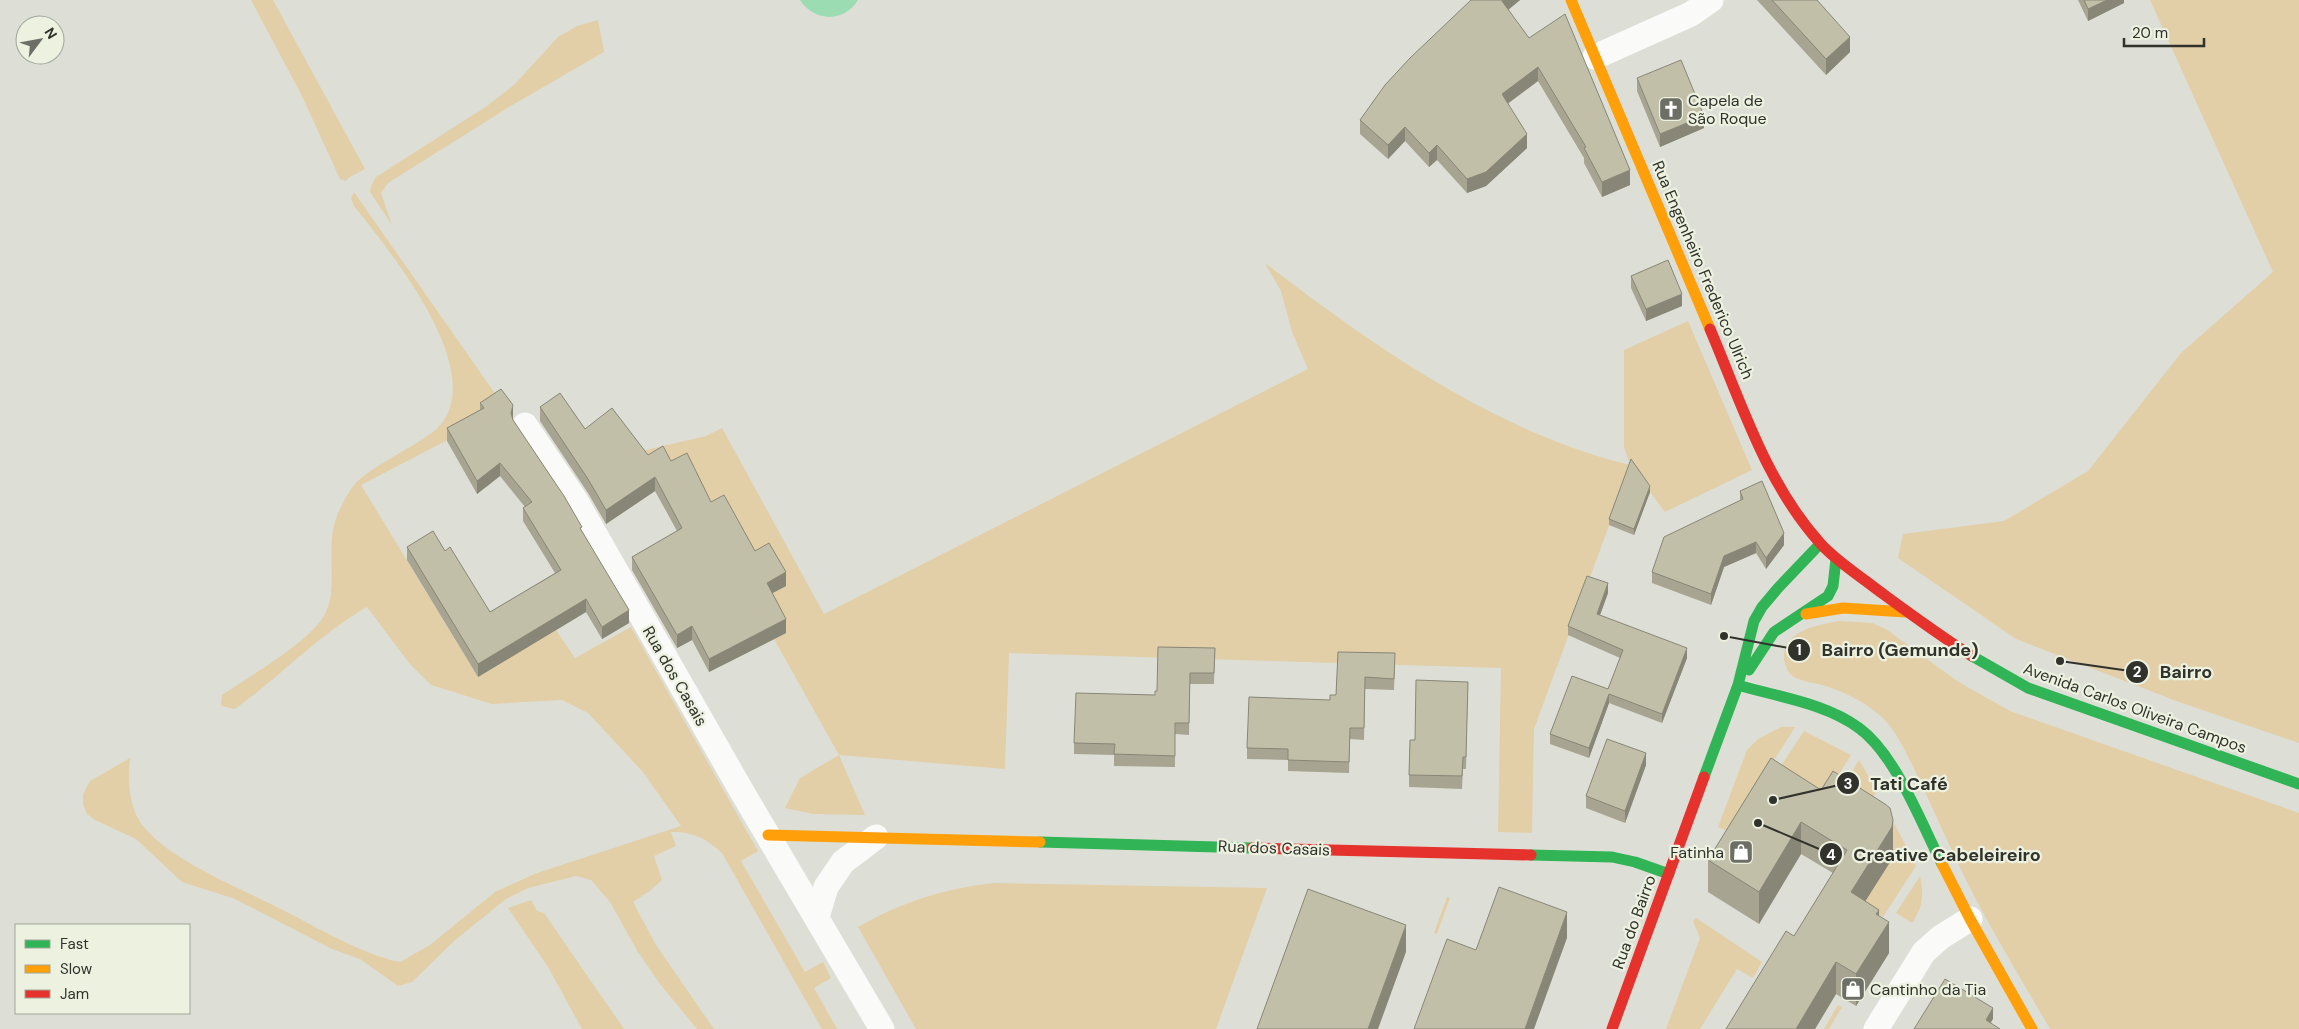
<svg xmlns="http://www.w3.org/2000/svg" width="2299" height="1029" viewBox="0 0 2299 1029" font-family="'DM Sans',sans-serif">
	<style>
		.green { fill: #e2cea7 }
		.water { fill: #9cdcb2 }
		.lines { fill: none; stroke-linecap: round; stroke-linejoin: round }
		.street { stroke: #fafaf9; stroke-width: 25 }
		.fast { stroke: #30b455; stroke-width: 11 }
		.slow { stroke: #ff9f0a; stroke-width: 11 }
		.jam { stroke: #e5322d; stroke-width: 11 }
		.wall { fill: #a7a491 }
		.shaded-wall { fill: #888676 }
		.building { fill: #c2bfa9; stroke: #888676 }
		.labels { text-anchor: middle; dominant-baseline: central; stroke-width: 4.5; stroke-linejoin: round; paint-order: stroke }
		.poi-label { font-size: 16px; fill: #30322b; stroke: #ecf1e0; text-anchor: start }
		.street-label { font-size: 16px; fill: #30322b; stroke: #ecf1e0 }
		.leader { fill: none; stroke: #30322b; stroke-width: 2 }
		.callout-dot { fill: #30322b; stroke: #ecf1e0; stroke-width: 2 }
		.mark-label { font-size: 15px; text-anchor: middle; font-weight: bold; fill: #fff }
		.callout-label { font-size: 18px; text-anchor: middle; font-weight: bold; fill: #30322b; stroke: #ecf1e0; stroke-width: 4.5; stroke-linejoin: round; paint-order: stroke }
	</style>
	<rect width="100%" height="100%" fill="#dddfd6"/>
	<path class="green" d="M251,0H273L365,169L348,178L346,181L340,179L301,94Z
		M2150,0H2299V743L2179,702L2016,639L1898,558L1903,534L2004,521L2088,471L2181,353L2273,272Z
		M598,20L604,52L509,107L388,183L381,193L392,225L370,192L371,186L376,177L487,106L514,85L558,37L577,26Z
		M354,192L501,402L484,421L361,485L478,677L556,630L575,658L631,627L758,851L741,861L805,972L823,962L831,978L814,988L837,1029H822L722,853C707,839 692,831 671,832L676,846L654,856L662,880L651,890L633,902L656,945L714,1029H697L660,984L638,952L610,902L591,880L576,876L528,888L506,899L454,941L412,982L398,986L360,959L332,949L235,899L182,882L136,839L95,820L87,814L83,804V794L90,781L130,758C128,781 128,808 144,827C171,861 242,889 281,909C319,928 358,953 400,962L430,945L495,892L537,873L681,826L643,772L588,713L562,700L492,704L431,685L409,663L367,607C318,635 280,677 235,709L221,706L222,695C249,677 311,641 325,614C328,608 331,598 331,592C334,563 326,534 341,507C346,497 351,487 360,479C380,462 410,449 433,432C497,380 389,250 354,206L351,198Z
		M1265,263C1373,346 1495,432 1630,465L1624,447V350L1688,321L1752,470L1665,512L1631,466L1534,729L1532,833L1498,832L1501,668L1009,653L1005,769L839,755L865,815L813,814L785,808L800,778L839,755L774,639L786,633L767,596L785,586L741,572L711,516L637,452L706,436L722,428L824,614L1308,369L1292,332L1281,291Z
		M1839,621L1872,623L1886,629L1957,681L2010,711L2299,813V1029H2050C2021,979 1991,930 1965,878C1950,847 1936,816 1922,785C1912,765 1903,744 1890,726C1874,706 1849,694 1826,686C1816,683 1803,682 1794,677C1789,674 1787,669 1785,664C1777,632 1817,625 1839,621Z
		M1781,727H1795L1729,832L1718,827L1747,750L1758,739Z
		M1804,731L1851,755L1819,806L1773,778Z
		M1859,760L1877,791L1860,820L1833,803Z
		M1885,805L1916,866L1883,917L1863,904L1892,859L1893,852Z
		M1920,876C1924,895 1923,907 1912,923L1896,913Z
		M995,883L1267,888L1216,1029H916L858,927C902,902 945,888 995,883Z
		M1447,897L1450,898L1437,934L1434,933Z
		M531,900L537,911L544,913L624,1029H582L548,967L508,908Z
		M1696,918L1762,962L1753,978L1737,969L1700,1029H1666L1700,938L1693,921Z
		M1838,1005L1842,1007L1829,1029H1824Z"/>
	<path class="water" d="M800,0H858C844,23 814,22 800,0Z"/>
	<g class="lines">
		<path class="street" d="M1595,57L1691,14L1711,0
			M525,425L576,501L741,790L882,1029
			M817,917L826,887L843,862L876,837
			M1876,1029L1924,952L1941,937L1970,919"/>
		<path class="fast" d="M1972,656L2028,688L2299,784
			M1749,670L1774,632L1828,596L1833,586L1836,559
			M1738,685C1778,697 1825,703 1859,728C1896,755 1921,823 1942,864
			M1704,777L1738,685L1754,621L1762,607L1778,588L1820,544
			M1040,842L1252,848
			M1531,855L1612,857L1635,862L1669,874"/>
		<path class="slow" d="M1571,0L1710,329
			M1806,614L1843,608L1905,612
			M768,835L1040,842
			M1942,864L1970,919L2032,1029"/>
		<path class="jam" d="M1710,329C1741,402 1766,483 1820,543C1837,562 1859,575 1879,591C1909,613 1940,636 1972,656
			M1252,848L1531,855
			M1612,1029L1704,777"/>
	</g>
	<path class="wall" d="M1471,0H1520L1508,10L1630,185L1602,197L1584,163V158L1538,81L1508,103L1527,148L1486,186L1467,193L1437,160L1429,167L1405,141L1388,159L1360,134V120Z
		M1757,0H1817L1850,52L1826,75Z
		M2078,0H2124V3L2088,21Z
		M1637,78L1704,128L1660,147L1637,91Z
		M1631,276L1682,306L1646,321L1631,288Z
		M480,403L513,418V420L582,531L629,623L602,639L586,612L478,677L407,560V547L445,551L490,612L555,573L523,521V508L525,507L500,476L477,494L447,441V428L480,410Z
		M540,407L585,429L648,455L671,461L711,502L786,586L772,593L786,633L709,672L692,640L677,648L632,570V557L677,531L655,491L606,524L588,493L540,421Z
		M1740,491L1784,545L1766,569L1756,553L1724,567L1711,605L1652,583V572L1740,501Z
		M1650,492L1634,535L1609,525V519Z
		M1608,593L1600,615L1687,658L1662,723L1609,703L1589,758L1550,744V734L1608,689L1620,658L1568,635V626Z
		M1215,648L1214,684H1190L1189,735L1175,734V767L1114,766V755L1074,754V743L1155,695L1157,691Z
		M1338,652L1395,665L1394,690L1365,689L1364,740L1350,739L1349,773L1288,771V760L1247,759V748L1330,700L1336,695Z
		M1468,682L1466,769H1463L1462,789L1409,787V775L1415,740Z
		M1771,758L1893,852L1892,859L1865,901L1879,916L1889,953L1856,1006L1836,994L1815,1029H1726L1794,936L1833,873L1801,854L1759,924L1708,892V860Z
		M1646,765L1625,823L1586,808V796Z"/>
	<path class="shaded-wall" d="M1503,0H1520L1502,15V1Z
		M2107,0H2124V3L2088,21V9Z
		M1850,37V52L1826,75V59Z
		M1538,67V81L1502,108V94Z
		M1704,116V128L1660,147V134Z
		M1405,127V141L1388,159V145Z
		M1527,134V148L1486,186L1467,193V179Z
		M1437,145V160L1429,167V153Z
		M1630,170V185L1602,197V182Z
		M1682,294V306L1646,321V309Z
		M513,405V418L511,425V413Z
		M500,463V476L477,494V481Z
		M655,477V491L606,524V510Z
		M1650,486V492L1634,535V529Z
		M1784,533V545L1766,569V558Z
		M1756,542V553L1724,567L1711,605V594L1724,556Z
		M786,572V586L767,596V583Z
		M1608,583V593L1597,623V614Z
		M586,599V612L478,677V664Z
		M629,610V623L602,639V627Z
		M786,619V633L709,672V659Z
		M692,626V640L677,648V635Z
		M1687,648V658L1662,723V714Z
		M1609,694V703L1589,758V748Z
		M1646,753V765L1625,823V811Z
		M1893,820V852L1892,859L1851,924V892Z
		M1801,822V854L1759,924V892Z
		M1879,910V937L1889,922V953L1856,1006V974L1876,914Z
		M1567,912V938L1534,1029H1525Z
		M1406,925V952L1378,1029H1368Z
		M1836,962V994L1815,1029H1796Z
		M1993,1008V1019L1987,1029L1986,1020Z"/>
	<path class="building" d="M1471,0H1503L1502,1L1529,38L1565,14L1630,170L1602,182L1584,148L1586,147L1538,67L1502,94L1527,134L1486,172L1467,179L1437,145L1429,153L1405,127L1388,145L1360,120L1385,85L1410,58Z
		M1772,0H1817L1850,37L1826,59Z
		M2084,0H2107L2088,9Z
		M1681,60L1704,116L1660,134L1637,78Z
		M1668,260L1682,294L1646,309L1631,276Z
		M501,389L513,405L511,413L513,420L564,496L582,527L580,528L629,610L602,627L586,599L478,664L407,547L433,531L445,551L450,547L490,612L561,570L523,508L532,502L500,463L477,481L447,428L484,408L480,403Z
		M560,393L585,429L612,408L648,455L663,446L671,461L687,453L711,502L724,495L755,551L769,543L786,572L767,583L786,619L709,659L692,626L677,635L632,557L682,528L655,477L606,510L588,479L540,407Z
		M1631,459L1650,486L1634,529L1609,519Z
		M1762,481L1784,533L1766,558L1756,542L1724,556L1711,594L1652,572L1664,537L1743,499L1740,491Z
		M1587,576L1608,583L1597,614L1687,648L1662,714L1609,694L1589,748L1550,734L1572,676L1608,689L1623,650L1568,626Z
		M1158,647L1215,648L1214,673H1190L1189,723H1175V756L1114,754L1115,744L1074,743L1076,693L1155,695V691H1157Z
		M1338,652L1395,653L1394,679L1365,677L1364,728H1350L1349,762L1288,760V749L1247,748L1249,697L1330,700V695H1336Z
		M1416,680L1468,682L1466,757H1463L1462,776L1409,775L1410,740H1415Z
		M1607,739L1646,753L1625,811L1586,796Z
		M1771,758L1821,790L1833,771L1885,804L1890,808L1893,820L1892,827L1851,892L1879,910L1876,914L1889,922L1856,974L1836,962L1796,1029H1726L1786,931L1794,936L1847,850L1801,822L1759,892L1708,860Z
		M1499,887L1567,912L1525,1029H1414L1447,939L1476,950Z
		M1308,889L1406,925L1368,1029H1257Z
		M1945,979L1993,1008L1986,1020L2000,1029H1914Z"/>
	<defs>
		<symbol id="church-square" viewBox="-11 -11 22 22"><rect x="-9" y="-9" width="18" height="18" rx="4" fill="#6d6f67" stroke="#ecf1e0"/><path d="M-1.2-6h2.4v3.5h3.3v2.4h-3.3V6h-2.4V-.1h-3.3v-2.4h3.3Z" fill="#fff"/></symbol>
		<symbol id="shop-square" viewBox="-11 -11 22 22"><rect x="-9" y="-9" width="18" height="18" rx="4" fill="#6d6f67" stroke="#ecf1e0"/><path d="M-5-2.5h2.3a2.7 3.5 0 0 1 5.4 0H5L5.5 6h-11ZM-1.5-2.5h3a1.5 2.3 0 0 0-3 0Z" fill="#fff"/></symbol>
	</defs>
	<g fill-rule="evenodd">
		<use href="#church-square" x="1657" y="95" width="28" height="28"/>
		<use href="#shop-square" x="1727" y="838" width="28" height="28"/>
		<use href="#shop-square" x="1839" y="975" width="28" height="28"/>
	</g>
	<g class="labels">
		<g class="poi-label">
			<text x="1688" y="100">Capela de<tspan x="1688" dy="18">São Roque</tspan></text>
			<text x="1724" y="852" text-anchor="end">Fatinha</text>
			<text x="1870" y="989">Cantinho da Tia</text>
		</g>
		<g class="street-label">
			<text transform="translate(1703 270) rotate(67)">Rua Engenheiro Frederico Ulrich</text>
			<text transform="translate(675 676) rotate(60)">Rua dos Casais</text>
			<text transform="translate(2135 708) rotate(20)">Avenida Carlos Oliveira Campos</text>
			<text transform="translate(1274 848) rotate(2)">Rua dos Casais</text>
			<text transform="translate(1634 922) rotate(-70)">Rua do Bairro</text>
		</g>
	</g>
	<path class="leader" d="M1724 636L1799 650M2060 661L2137 672M1773 800L1848 783M1758 823L1831 854"/>
	<g class="callout-dot">
		<circle cx="1724" cy="636" r="5"/>
		<circle cx="2060" cy="661" r="5"/>
		<circle cx="1773" cy="800" r="5"/>
		<circle cx="1758" cy="823" r="5"/>
		<circle cx="1799" cy="650" r="12"/>
		<circle cx="2137" cy="672" r="12"/>
		<circle cx="1848" cy="783" r="12"/>
		<circle cx="1831" cy="854" r="12"/>
	</g>
	<g class="mark-label">
		<text x="1799" y="655">1</text>
		<text x="2137" y="677">2</text>
		<text x="1848" y="789">3</text>
		<text x="1831" y="860">4</text>
	</g>
	<g class="callout-label">
		<text x="1900" y="656">Bairro (Gemunde)</text>
		<text x="2186" y="678">Bairro</text>
		<text x="1909" y="790">Tati Café</text>
		<text x="1947" y="861">Creative Cabeleireiro</text>
	</g>
	<rect x="15" y="924" width="175" height="90" fill="#ecf1e0" stroke="#a1a598"/>
	<rect x="25" y="940" width="25" height="8" fill="#30b455" stroke="#a1a598"/>
	<text x="60" y="949" font-size="15" fill="#30322b">Fast</text>
	<rect x="25" y="965" width="25" height="8" fill="#ff9f0a" stroke="#a1a598"/>
	<text x="60" y="974" font-size="15" fill="#30322b">Slow</text>
	<rect x="25" y="990" width="25" height="8" fill="#e5322d" stroke="#a1a598"/>
	<text x="60" y="999" font-size="15" fill="#30322b">Jam</text>
	<g transform="translate(40 40) rotate(58)"><circle r="24" fill="#ecf1e0" stroke="#a1a598"/>
	<path d="M0-4L9 19L0 12L-9 19Z" fill="#6d6f67"/>
	<text y="-8" font-size="14" font-weight="bold" text-anchor="middle" fill="#30322b">N</text>
	</g>
	<path d="M2124 38v8h80v-8" fill="none" stroke="#30322b" stroke-width="2.5"/>
	<text x="2132" y="38" font-size="15" fill="#30322b" stroke="#ecf1e0" stroke-width="4" paint-order="stroke">20 m</text>
</svg>
